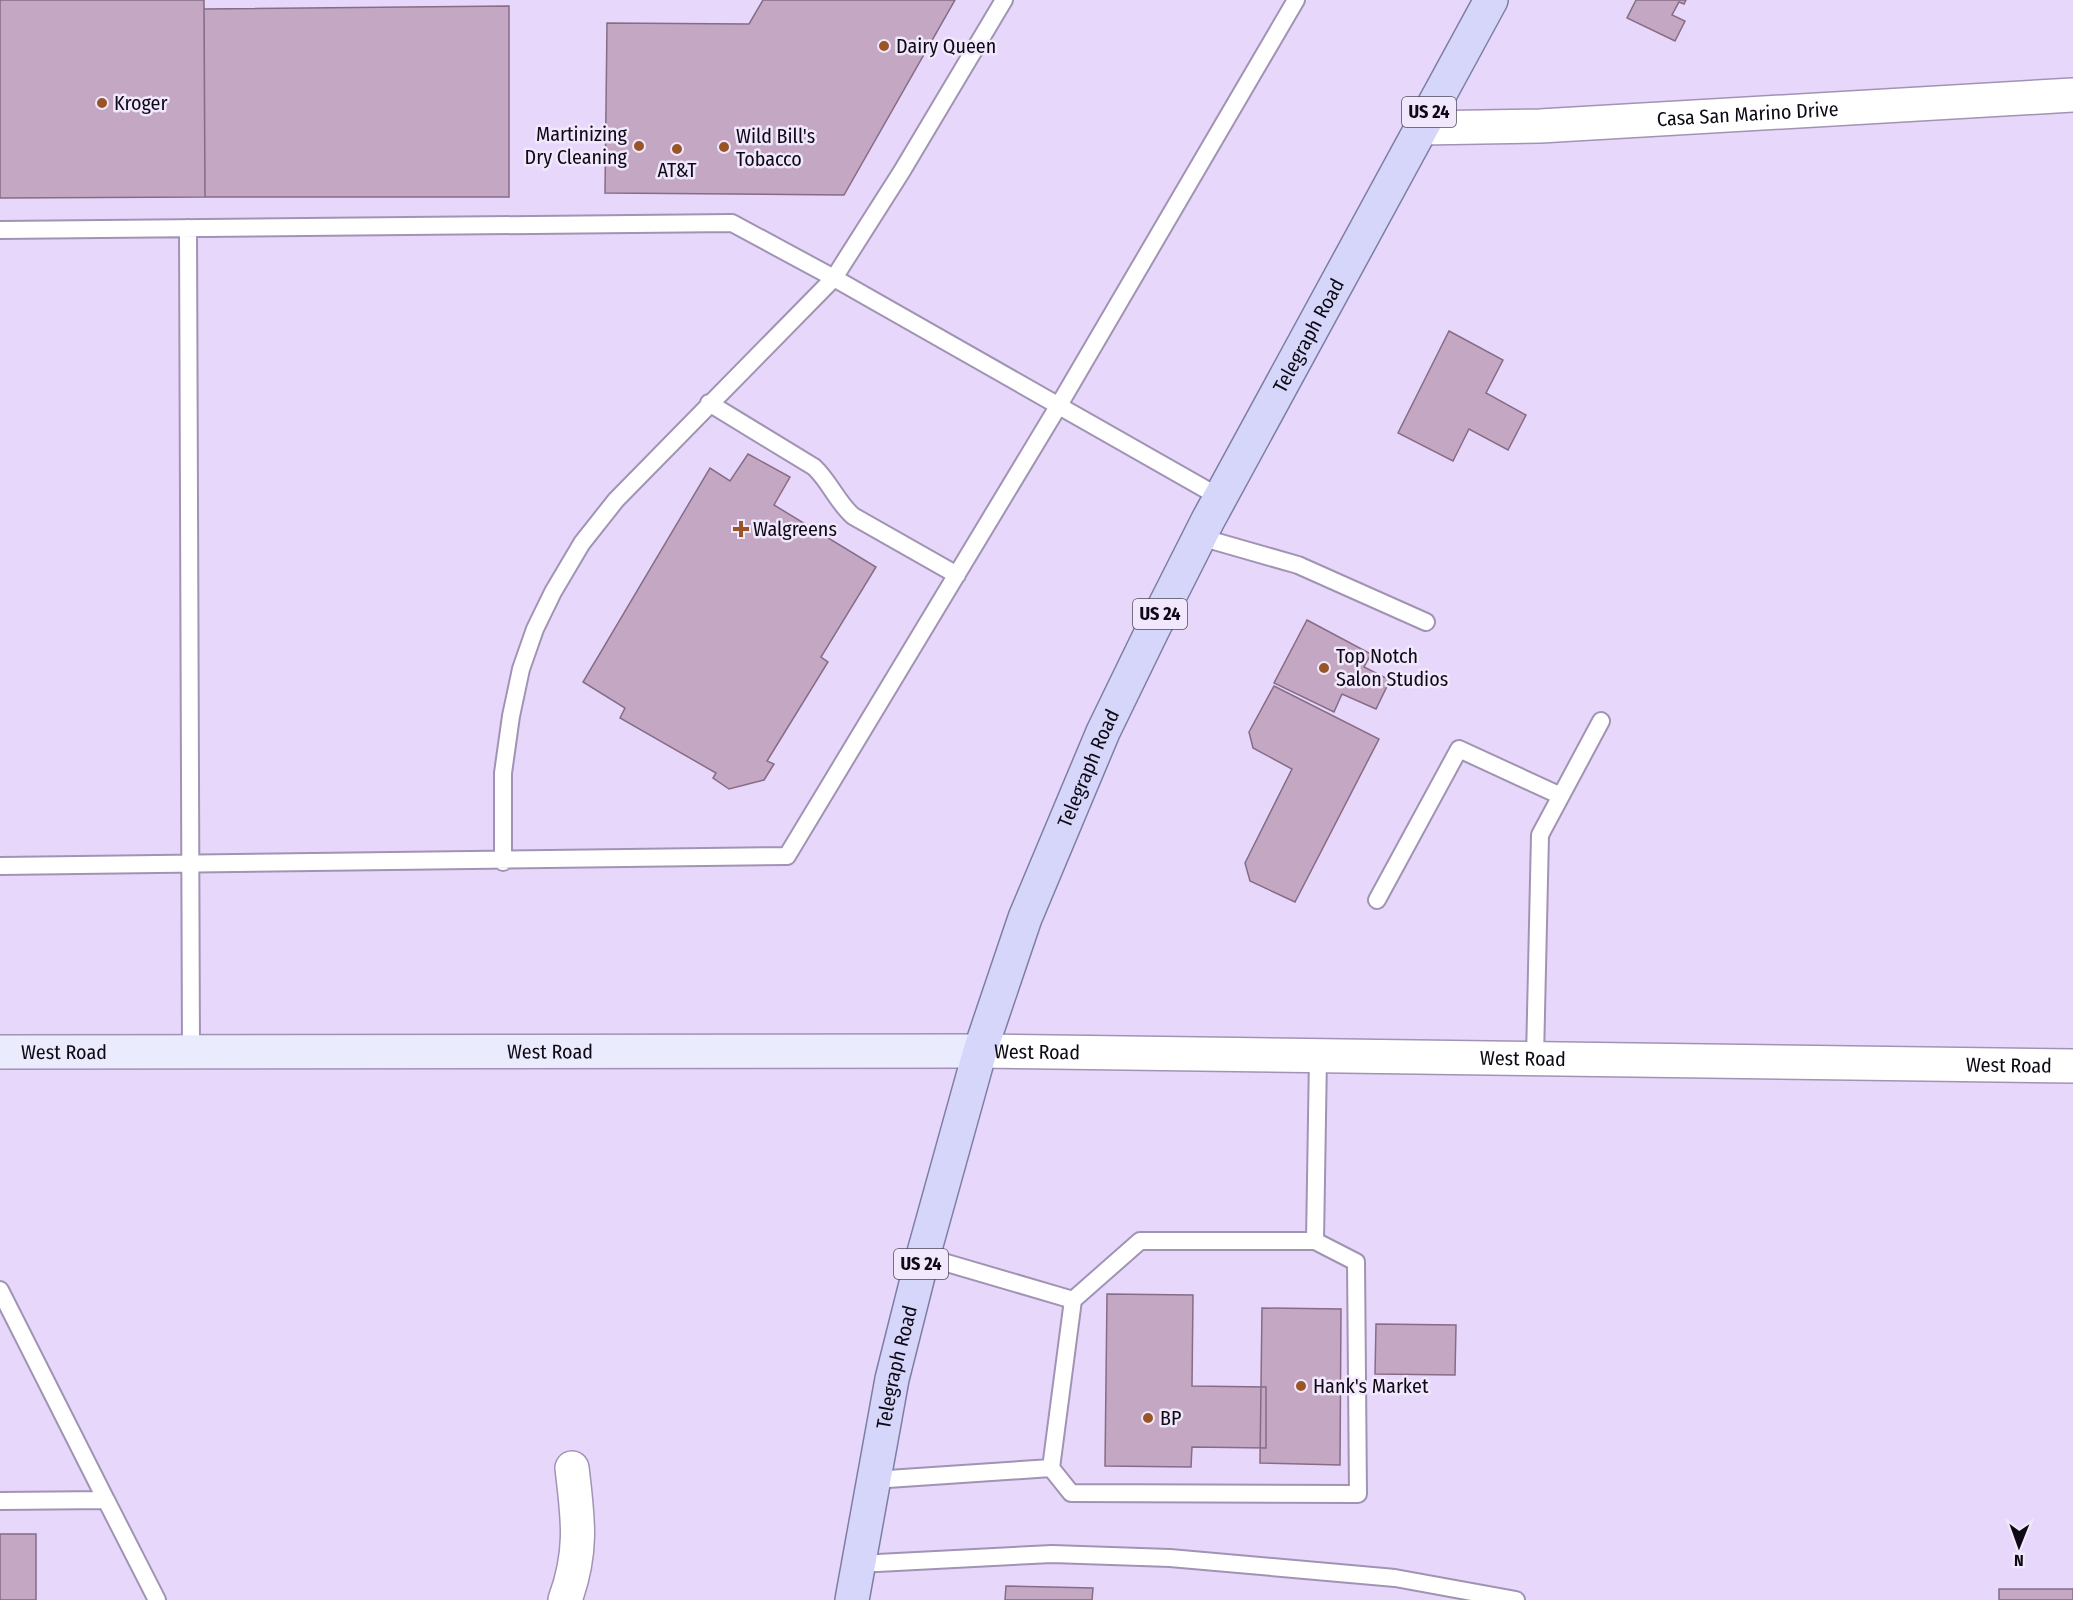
<svg xmlns="http://www.w3.org/2000/svg" width="2073" height="1600" viewBox="0 0 2073 1600" font-family="'Fira Sans Condensed',sans-serif">
	<style>
		.building { fill: #c3a7c3; stroke: #866c86; stroke-width: 1.5 }
		.lines { fill: none; stroke-linecap: round; stroke-linejoin: round }
		.service-casing { stroke: #a193b4; stroke-width: 20 }
		.minor-casing { stroke: #a193b4; stroke-width: 36 }
		.tertiary-casing { stroke: #a193b4; stroke-width: 36 }
		.secondary-casing { stroke: #a193b4; stroke-width: 36 }
		.primary-casing { stroke: #7d7da6; stroke-width: 36 }
		.service { stroke: #fff; stroke-width: 16 }
		.minor { stroke: #fff; stroke-width: 33 }
		.tertiary { stroke: #fff; stroke-width: 33 }
		.secondary { stroke: #eaebfc; stroke-width: 33 }
		.primary { stroke: #d5d6f9; stroke-width: 33 }
		.poi-dot { fill: #995527; stroke: #f1e8fd; stroke-width: 2 }
		.labels { text-anchor: middle; dominant-baseline: central; stroke-width: 5; stroke-linejoin: round; paint-order: stroke }
		.shield { fill: #f1e8fd; stroke: #524c5a; stroke-width: 1.5 }
		.shield-label { font-size: 18px; font-weight: bold; fill: #0e0914 }
		.poi-label { font-size: 20px; fill: #0e0914; stroke: #f1e8fd; text-anchor: start }
		.street-label { font-size: 20px; fill: #0e0914; stroke: #f1e8fd }
	</style>
	<rect width="100%" height="100%" fill="#e7d8fb"/>
	<path class="building" d="M0,0H204L205,197L0,198Z
		M763,0H955L844,195L605,193L607,23L749,24Z
		M1636,0H1686L1684,4L1679,2L1672,15L1685,21L1675,41L1627,18Z
		M509,6V197H205L204,9Z
		M1449,331L1503,360L1486,393L1526,415L1508,450L1469,429L1453,461L1398,433Z
		M748,454L790,477L774,505L876,567L821,657L828,662L767,761L774,764L764,780L729,789L713,778L716,773L620,718L625,708L583,682L710,468L730,481Z
		M1307,620L1371,654L1364,667L1390,680L1376,709L1342,694L1334,712L1274,683Z
		M1274,686L1379,739L1295,902L1250,881L1245,863L1292,769L1253,748L1249,732Z
		M1107,1294L1193,1295L1192,1386L1266,1387V1448L1192,1447L1191,1467L1105,1466Z
		M1262,1308L1341,1309L1340,1465L1260,1463Z
		M1376,1324L1456,1325L1455,1375L1375,1374Z
		M0,1534H36V1600H0Z
		M1006,1586L1093,1588L1092,1600H1005Z
		M1999,1589H2073V1600H1999Z"/>
	<g class="lines">
		<defs>
			<path id="service" d="M188,228L191,1051
				M0,230L732,223L834,278L1221,498
				M709,403L814,467C830,482 837,502 853,516L957,575
				M1200,537L1298,565L1426,622
				M503,862V773L511,716L521,669L535,629L553,592L582,543L616,500L834,278L902,171L1004,0
				M0,866L787,856L1059,405L1296,0
				M1377,900L1459,749L1561,796
				M1535,1058L1540,835L1601,721
				M1315,1241L1318,1056
				M923,1256L1073,1300
				M0,1290L106,1500
				M873,1480L1051,1468L1073,1300L1140,1241H1315L1356,1262L1358,1494L1071,1493L1051,1468
				M0,1501L106,1500L157,1600
				M858,1564L1052,1554L1170,1558L1395,1578L1516,1600"/>
			<g id="minor">
				<path id="s1" d="M1421,128L1540,126L2073,95"/>
				<path d="M565,1600C583,1551 578,1518 572,1468"/>
			</g>
			<g id="tertiary">
				<path id="s2" d="M980,1051L2073,1066"/>
			</g>
			<g id="secondary">
				<path id="s3" d="M0,1052L980,1051"/>
			</g>
			<g id="primary">
				<path id="s4" d="M852,1600L892,1379L923,1256L980,1051L1025,918L1103,732L1152,631L1208,520L1491,0"/>
			</g>
		</defs>
		<use href="#service" class="service-casing"/>
		<use href="#minor" class="minor-casing"/>
		<use href="#tertiary" class="tertiary-casing"/>
		<use href="#secondary" class="secondary-casing"/>
		<use href="#primary" class="primary-casing"/>
		<use href="#service" class="service"/>
		<use href="#minor" class="minor"/>
		<use href="#tertiary" class="tertiary"/>
		<use href="#secondary" class="secondary"/>
		<use href="#primary" class="primary"/>
	</g>
	<g class="poi-dot">
		<circle cx="884" cy="46" r="6"/>
		<circle cx="102" cy="103" r="6"/>
		<circle cx="639" cy="146" r="6"/>
		<circle cx="724" cy="147" r="6"/>
		<circle cx="677" cy="149" r="6"/>
		<path d="M738 520h6v6h6v6h-6v6h-6v-6h-6v-6h6z"/>
		<circle cx="1324" cy="668" r="6"/>
		<circle cx="1301" cy="1386" r="6"/>
		<circle cx="1148" cy="1418" r="6"/>
	</g>
	<g class="labels">
		<g class="shield">
			<rect x="1402" y="97" width="54" height="30" rx="4.5"/>
			<rect x="1133" y="599" width="54" height="30" rx="4.5"/>
			<rect x="894" y="1249" width="54" height="30" rx="4.5"/>
		</g>
		<g class="shield-label">
			<text x="1429" y="112">US 24</text>
			<text x="1160" y="614">US 24</text>
			<text x="921" y="1264">US 24</text>
		</g>
		<g class="poi-label">
			<text x="896" y="46">Dairy Queen</text>
			<text x="114" y="103">Kroger</text>
			<text x="627" y="134" text-anchor="end">Martinizing<tspan x="627" dy="23">Dry Cleaning</tspan></text>
			<text x="736" y="136">Wild Bill's<tspan x="736" dy="23">Tobacco</tspan></text>
			<text x="677" y="170" text-anchor="middle">AT&amp;T</text>
			<text x="753" y="529">Walgreens</text>
			<text x="1336" y="656">Top Notch<tspan x="1336" dy="23">Salon Studios</tspan></text>
			<text x="1313" y="1386">Hank's Market</text>
			<text x="1160" y="1418">BP</text>
		</g>
		<g class="street-label">
			<text stroke="none"><textPath href="#s1" startOffset="327">Casa San Marino Drive</textPath></text>
			<text stroke="none"><textPath href="#s4" startOffset="1353">Telegraph Road</textPath></text>
			<text stroke="none"><textPath href="#s4" startOffset="867">Telegraph Road</textPath></text>
			<text stroke="none"><textPath href="#s3" startOffset="64">West Road</textPath></text>
			<text stroke="none"><textPath href="#s3" startOffset="550">West Road</textPath></text>
			<text stroke="none"><textPath href="#s2" startOffset="57">West Road</textPath></text>
			<text stroke="none"><textPath href="#s2" startOffset="543">West Road</textPath></text>
			<text stroke="none"><textPath href="#s2" startOffset="1029">West Road</textPath></text>
			<text stroke="none"><textPath href="#s4" startOffset="237">Telegraph Road</textPath></text>
		</g>
	</g>
	<g transform="translate(2019 1546) rotate(181)" stroke="#f1e8fd" stroke-width="4.5" paint-order="stroke">
	<path d="M0-4.5L10 22L0 15L-10 22Z" fill="#0e0914"/>
	<text y="-9" font-size="16" font-weight="bold" text-anchor="middle" fill="#0e0914">N</text>
	</g>
</svg>
